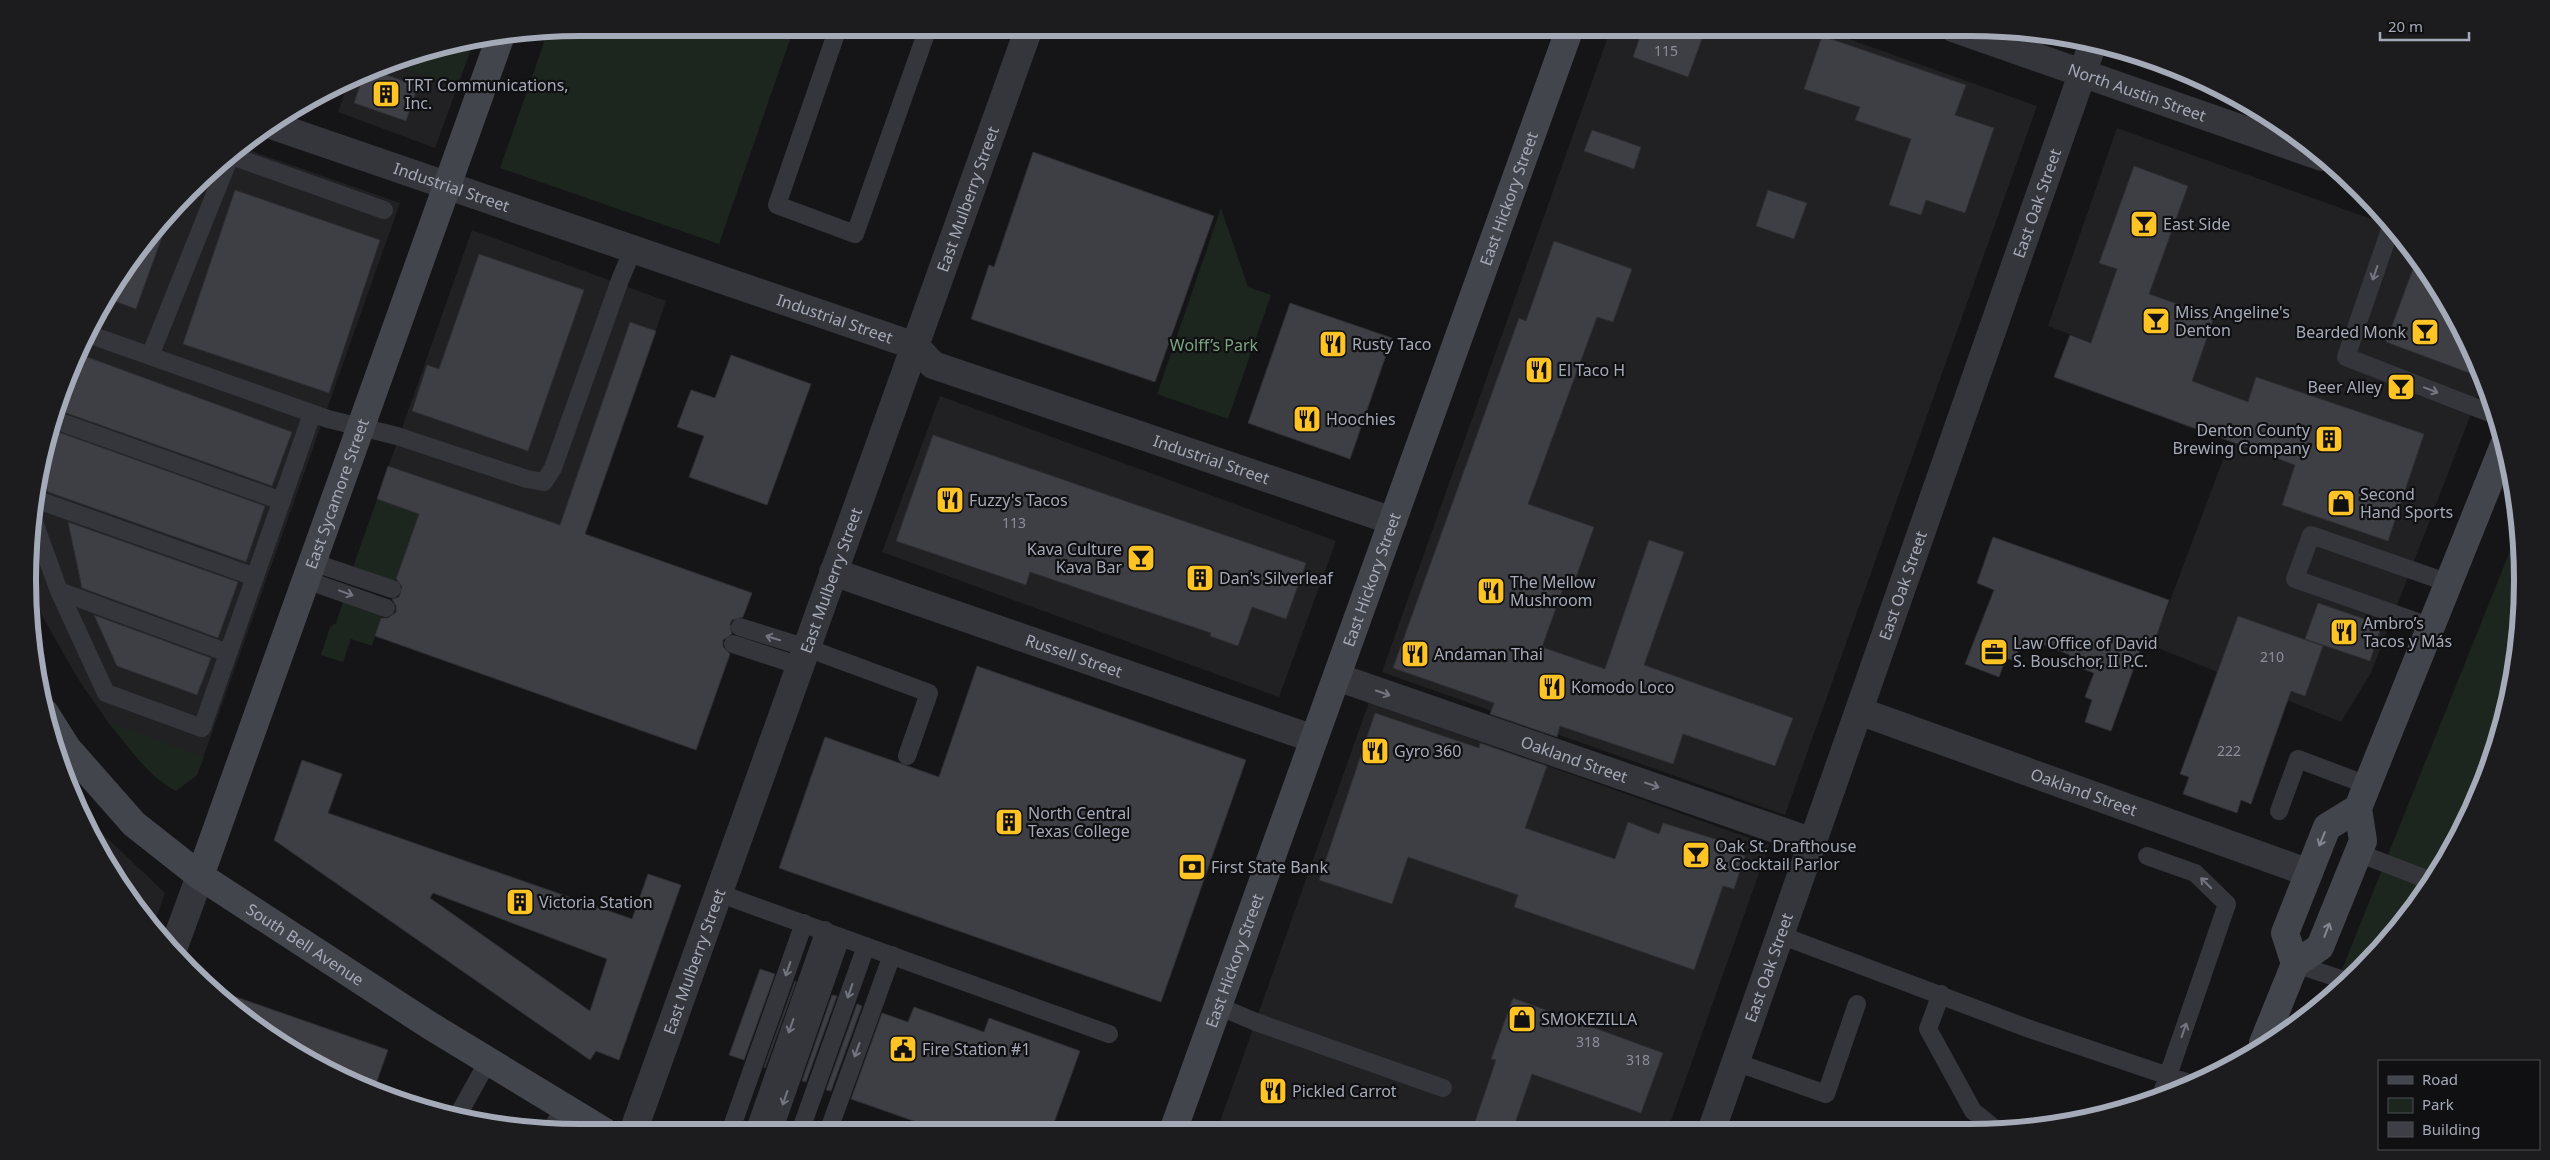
<svg xmlns="http://www.w3.org/2000/svg" width="2550" height="1160" viewBox="0 0 2550 1160" font-family="'Noto Sans',sans-serif">
	<style>
		.built { fill: #212124 }
		.green { fill: #1c251e }
		.building { fill: #3e3f44; stroke: #2f2e33; fill-rule: evenodd }
		.lines { fill: none; stroke-linecap: round; stroke-linejoin: round }
		.lane { stroke: #35363c; stroke-width: 18 }
		.street { stroke: #35363c; stroke-width: 28 }
		.secondary { stroke: #43454c; stroke-width: 28 }
		.oneway { stroke: #737680 }
		.oneway2 { stroke: #838792 }
		.labels { text-anchor: middle; dominant-baseline: central; stroke-width: 4.5; stroke-linejoin: round; paint-order: stroke }
		.number-label { font-size: 14px; fill: #8b8f9b }
		.poi-label { font-size: 16px; fill: #a5aab8; stroke: #101012; text-anchor: start }
		.street-label { font-size: 16px; fill: #a5aab8; stroke: #101012 }
		.park-label { font-size: 16px; fill: #7ba480; stroke: #101012 }
		.rim { fill: none; stroke: #a5aab8; stroke-width: 6 }
	</style>
	<rect width="100%" height="100%" fill="#151517"/>
	<path class="built" d="M1611,28H1818L2037,106L1785,815L1382,672Z
		M388,63L457,88L435,148L338,112L349,81Z
		M2117,128L2391,226L2429,273L2480,368L2484,380L2371,673L2341,722L2153,646L2245,401L2048,326Z
		M240,147L400,203L197,775L176,791L154,776L108,722L78,679L40,612L28,580L38,472L57,402L101,304L164,216L216,164Z
		M472,230L666,301L574,567L377,499Z
		M940,396L1336,541L1279,697L882,552Z
		M1369,702L1769,845L1668,1129L1217,1130Z
		M83,815L165,893L153,927L101,856Z"/>
	<path class="green" d="M580,28H794L719,244L500,168L548,31Z
		M475,38L457,88L388,63L402,57Z
		M1221,208L1248,287L1271,295L1228,419L1157,394Z
		M377,499L419,514L395,582L353,567Z
		M2518,531L2522,580L2512,687L2481,791L2408,916L2333,992Z
		M343,602L382,615L372,646L351,639L343,662L321,655L330,627L336,623Z
		M108,722L204,757L197,775L176,791C148,777 128,746 108,722Z"/>
	<path class="building" d="M1643,28H1706L1688,77L1633,57Z
		M1822,36L1966,85L1955,115L1994,128L1965,213L1926,200L1921,215L1889,205L1911,139L1855,120L1860,107L1804,89Z
		M373,70L418,86L406,121L354,103L364,74Z
		M1592,130L1641,147L1634,169L1584,151Z
		M1033,152L1214,216L1155,382L971,319L989,265L994,267Z
		M2134,166L2188,186L2149,294L2214,317L2192,381L2248,402L2256,377L2424,434L2388,541L2282,505L2295,465L2054,377L2070,335L2091,343L2117,269L2099,263Z
		M235,190L380,240L329,393L183,344Z
		M1768,190L1807,203L1794,239L1756,226Z
		M159,223L166,226L136,309L106,298Z
		M1554,241L1632,269L1613,322L1597,317L1528,504L1594,527L1574,583L1566,580L1542,647L1605,669L1649,540L1684,552L1644,665L1793,718L1775,766L1683,734L1673,764L1560,726L1557,737L1490,714L1494,703L1393,668L1519,318L1526,321Z
		M479,254L584,290L528,451L412,411L427,365L439,369Z
		M2417,258L2429,273L2483,378L2386,342Z
		M1290,303L1392,338L1350,459L1248,423Z
		M630,322L656,331L585,534L752,593L743,617L732,620L730,624L732,634L723,640V647L730,654L696,750L375,636L381,618H388L396,612V606L392,599L399,597L402,587L396,579L419,514L377,499L388,466L560,525Z
		M79,354L292,432L272,486L55,409Z
		M731,355L811,384L767,505L689,477L704,436L677,427L691,390L715,398Z
		M50,429L265,506L246,562L48,492L40,464Z
		M933,435L1306,563L1286,619L1252,607L1238,646L1210,636L1211,633L1030,572L1026,585L896,541Z
		M68,522L238,582L218,638L82,588Z
		M1993,537L2169,600L2153,646L2143,643L2111,731L2085,722L2092,700L2085,697L2094,673L2067,663L2070,655L2024,637L2014,661L2006,658L1999,677L1965,664L1994,590L1977,583Z
		M2318,603L2382,625L2370,661L2305,639Z
		M94,615L211,658L197,695L117,666Z
		M2238,616L2323,646L2305,696L2291,691L2251,804L2241,800L2237,813L2183,794L2189,777L2180,774Z
		M977,666L1246,760L1161,1002L779,868L825,737L939,777Z
		M1375,713L1479,748L1480,743L1547,766L1525,828L1615,859L1628,822L1659,834L1663,823L1738,846L1735,853L1745,856L1734,889L1723,886L1694,970L1514,907L1518,895L1408,857L1392,904L1319,880Z
		M302,760L342,774L328,813L632,919L648,874L681,885L619,1060L596,1051L590,1060L274,840ZM433,893L607,959L590,1011L430,898Z
		M760,969L775,974L744,1060L729,1055Z
		M795,981L796,982L765,1068L764,1067Z
		M222,992L388,1050L373,1092L304,1058L219,998Z
		M832,995L837,996L806,1082L802,1081Z
		M1513,998L1663,1053L1641,1113L1532,1074L1513,1129L1498,1130L1475,1122L1496,1060L1491,1059Z
		M857,1004L862,1006L831,1091L826,1090Z
		M914,1007L984,1032L989,1018L1080,1051L1051,1131H942L851,1099L882,1013L908,1022Z"/>
	<g class="lines">
		<path class="lane" d="M838,28L777,205L855,234L928,28
			M229,155L384,210
			M2391,227L2346,357L2495,415
			M88,334L328,419L397,436L527,479L544,482L553,468L620,280L633,249
			M150,356L231,154
			M52,419L282,501
			M35,499L255,577
			M33,519L59,591
			M312,562L392,589
			M306,580L386,608
			M740,627L807,648L929,693L907,756
			M2432,627L2295,579L2311,535L2449,583
			M733,644L800,666
			M228,653L59,591L106,693L202,728C239,623 275,518 312,414
			M2279,811L2298,759L2367,785
			M2358,853L2429,880
			M2147,856L2195,873L2227,904L2161,1096
			M718,893L1109,1034
			M1780,935L2027,1028L2192,1084
			M2295,964L2344,980
			M1941,994L1928,1029L1973,1111L1994,1128
			M1218,1006L1256,1022L1443,1088
			M1735,1062L1826,1094L1857,1004
			M457,1117L488,1061
			M551,1130L564,1108
			M730,1132L804,923
			M754,1132L825,930
			M773,1132L841,937
			M800,1132L866,946
			M828,1132L892,955"/>
		<g class="street">
			<path id="s1" d="M1953,28L2322,157"/>
			<path id="s2" d="M271,125L915,346L933,365L1393,521"/>
			<path id="s3" d="M833,572L1314,739"/>
			<path id="s4" d="M1337,677L1813,842"/>
			<path id="s5" d="M1859,711L2309,873"/>
			<path d="M172,952L200,876"/>
			<path id="s6" d="M1712,1129L2093,43"/>
			<path id="s7" d="M633,1132L1029,28"/>
		</g>
		<g class="secondary">
			<path id="s8" d="M45,713L67,748L134,824L200,876L429,1025L605,1132"/>
			<path id="s9" d="M200,876L501,35"/>
			<path d="M2295,964L2285,933L2327,827L2358,808"/>
			<path d="M2263,1043L2295,964L2320,947L2363,841L2358,808L2504,445"/>
			<path id="s10" d="M1173,1131L1570,28"/>
		</g>
	</g>
	<defs><path id="oneway-shaft" d="M-6 0H5M1.5-3L5.5 0L1.5 3" fill="none" stroke-width="1.6" stroke-linecap="round" stroke-linejoin="round" transform="scale(1.25)"/></defs>
	<g class="oneway">
		<use href="#oneway-shaft" transform="translate(2375 273) rotate(109)"/>
		<use href="#oneway-shaft" transform="translate(2431 390) rotate(21)"/>
		<use href="#oneway-shaft" transform="translate(346 593) rotate(20)"/>
		<use href="#oneway-shaft" transform="translate(773 638) rotate(-163)"/>
		<use href="#oneway-shaft" transform="translate(1383 693) rotate(19)"/>
		<use href="#oneway-shaft" transform="translate(1652 785) rotate(19)"/>
		<use href="#oneway-shaft" transform="translate(2206 883) rotate(-135)"/>
		<use href="#oneway-shaft" transform="translate(788 969) rotate(109)"/>
		<use href="#oneway-shaft" transform="translate(850 991) rotate(109)"/>
		<use href="#oneway-shaft" transform="translate(791 1026) rotate(109)"/>
		<use href="#oneway-shaft" transform="translate(2184 1030) rotate(-71)"/>
		<use href="#oneway-shaft" transform="translate(857 1050) rotate(110)"/>
		<use href="#oneway-shaft" transform="translate(785 1098) rotate(109)"/>
	</g>
	<g class="oneway2">
		<use href="#oneway-shaft" transform="translate(2322 839) rotate(112)"/>
		<use href="#oneway-shaft" transform="translate(2327 930) rotate(-69)"/>
	</g>
	<defs>
		<symbol id="building-square" viewBox="-11 -11 22 22"><rect x="-9" y="-9" width="18" height="18" rx="4" fill="#fec425" stroke="#101012"/><path d="M-4-6H4V6H1V3H-1V6H-4ZM-2.5-4.3h1.7v1.8h-1.7ZM.8-4.3h1.7v1.8H.8ZM-2.5-1h1.7V.8h-1.7ZM.8-1h1.7V.8H.8Z" fill="#111"/></symbol>
		<symbol id="bar-square" viewBox="-11 -11 22 22"><rect x="-9" y="-9" width="18" height="18" rx="4" fill="#fec425" stroke="#101012"/><path d="M-6-5H6L.8 .8V4.5H3.5V6h-7V4.5H-.8V.8Z" fill="#111"/></symbol>
		<symbol id="restaurant-square" viewBox="-11 -11 22 22"><rect x="-9" y="-9" width="18" height="18" rx="4" fill="#fec425" stroke="#101012"/><path d="M-5-6h1v4h1v-4h1v4h1v-4h1v5L-1.5 .5V6h-2V.5L-5-1ZM5-6V6H3V1.5H1.5Q1.5-4 5-6Z" fill="#111"/></symbol>
		<symbol id="shop-square" viewBox="-11 -11 22 22"><rect x="-9" y="-9" width="18" height="18" rx="4" fill="#fec425" stroke="#101012"/><path d="M-5-2.5h2.3a2.7 3.5 0 0 1 5.4 0H5L5.5 6h-11ZM-1.5-2.5h3a1.5 2.3 0 0 0-3 0Z" fill="#111"/></symbol>
		<symbol id="office-square" viewBox="-11 -11 22 22"><rect x="-9" y="-9" width="18" height="18" rx="4" fill="#fec425" stroke="#101012"/><path d="M-6-3h4V-5.5h4V-3h4V5H-6ZM-1-4.5V-3h2v-1.5ZM-6 0V1H6V0Z" fill="#111"/></symbol>
		<symbol id="bank-square" viewBox="-11 -11 22 22"><rect x="-9" y="-9" width="18" height="18" rx="4" fill="#fec425" stroke="#101012"/><path d="M-6-4H6V4H-6ZM0-2.3a2.3 2.3 0 1 0 0 4.6a2.3 2.3 0 1 0 0-4.6Z" fill="#111"/></symbol>
		<symbol id="civic-square" viewBox="-11 -11 22 22"><rect x="-9" y="-9" width="18" height="18" rx="4" fill="#fec425" stroke="#101012"/><path d="M-.6-6.5H3V-4.5H.6V-3L4-1V1h2V6H-6V1h2V-1L-.6-3ZM-1.2 2.5V6h2.4V2.5Z" fill="#111"/></symbol>
	</defs>
	<g fill-rule="evenodd">
		<use href="#building-square" x="370" y="78" width="32" height="32"/>
		<use href="#bar-square" x="2128" y="208" width="32" height="32"/>
		<use href="#bar-square" x="2140" y="305" width="32" height="32"/>
		<use href="#bar-square" x="2409" y="316" width="32" height="32"/>
		<use href="#restaurant-square" x="1317" y="328" width="32" height="32"/>
		<use href="#restaurant-square" x="1523" y="354" width="32" height="32"/>
		<use href="#bar-square" x="2385" y="371" width="32" height="32"/>
		<use href="#restaurant-square" x="1291" y="403" width="32" height="32"/>
		<use href="#building-square" x="2313" y="423" width="32" height="32"/>
		<use href="#restaurant-square" x="934" y="484" width="32" height="32"/>
		<use href="#shop-square" x="2325" y="487" width="32" height="32"/>
		<use href="#bar-square" x="1125" y="542" width="32" height="32"/>
		<use href="#building-square" x="1184" y="562" width="32" height="32"/>
		<use href="#restaurant-square" x="1475" y="575" width="32" height="32"/>
		<use href="#restaurant-square" x="2328" y="616" width="32" height="32"/>
		<use href="#office-square" x="1978" y="636" width="32" height="32"/>
		<use href="#restaurant-square" x="1399" y="638" width="32" height="32"/>
		<use href="#restaurant-square" x="1536" y="671" width="32" height="32"/>
		<use href="#restaurant-square" x="1359" y="735" width="32" height="32"/>
		<use href="#building-square" x="993" y="806" width="32" height="32"/>
		<use href="#bar-square" x="1680" y="839" width="32" height="32"/>
		<use href="#bank-square" x="1176" y="851" width="32" height="32"/>
		<use href="#building-square" x="504" y="886" width="32" height="32"/>
		<use href="#shop-square" x="1506" y="1003" width="32" height="32"/>
		<use href="#civic-square" x="887" y="1033" width="32" height="32"/>
		<use href="#restaurant-square" x="1257" y="1075" width="32" height="32"/>
	</g>
	<g class="labels">
		<g class="number-label">
			<text x="1666" y="50">115</text>
			<text x="1014" y="522">113</text>
			<text x="2272" y="656">210</text>
			<text x="2229" y="750">222</text>
			<text x="1588" y="1041">318</text>
			<text x="1638" y="1059">318</text>
		</g>
		<g class="poi-label">
			<text x="405" y="85">TRT Communications,<tspan x="405" dy="18">Inc.</tspan></text>
			<text x="2163" y="224">East Side</text>
			<text x="2175" y="312">Miss Angeline's<tspan x="2175" dy="18">Denton</tspan></text>
			<text x="2406" y="332" text-anchor="end">Bearded Monk</text>
			<text x="1352" y="344">Rusty Taco</text>
			<text x="1558" y="370">El Taco H</text>
			<text x="2382" y="387" text-anchor="end">Beer Alley</text>
			<text x="1326" y="419">Hoochies</text>
			<text x="2310" y="430" text-anchor="end">Denton County<tspan x="2310" dy="18">Brewing Company</tspan></text>
			<text x="2360" y="494">Second<tspan x="2360" dy="18">Hand Sports</tspan></text>
			<text x="969" y="500">Fuzzy's Tacos</text>
			<text x="1122" y="549" text-anchor="end">Kava Culture<tspan x="1122" dy="18">Kava Bar</tspan></text>
			<text x="1219" y="578">Dan's Silverleaf</text>
			<text x="1510" y="582">The Mellow<tspan x="1510" dy="18">Mushroom</tspan></text>
			<text x="2363" y="623">Ambro’s<tspan x="2363" dy="18">Tacos y Más</tspan></text>
			<text x="2013" y="643">Law Office of David<tspan x="2013" dy="18">S. Bouschor, II P.C.</tspan></text>
			<text x="1434" y="654">Andaman Thai</text>
			<text x="1571" y="687">Komodo Loco</text>
			<text x="1394" y="751">Gyro 360</text>
			<text x="1028" y="813">North Central<tspan x="1028" dy="18">Texas College</tspan></text>
			<text x="1715" y="846">Oak St. Drafthouse<tspan x="1715" dy="18">&amp; Cocktail Parlor</tspan></text>
			<text x="1211" y="867">First State Bank</text>
			<text x="539" y="902">Victoria Station</text>
			<text x="1541" y="1019">SMOKEZILLA</text>
			<text x="922" y="1049">Fire Station #1</text>
			<text x="1292" y="1091">Pickled Carrot</text>
		</g>
		<g class="street-label">
			<text stroke="none"><textPath href="#s1" startOffset="195">North Austin Street</textPath></text>
			<text stroke="none"><textPath href="#s2" startOffset="191">Industrial Street</textPath></text>
			<text stroke="none"><textPath href="#s10" startOffset="991">East Hickory Street</textPath></text>
			<text stroke="none"><textPath href="#s7" startOffset="991">East Mulberry Street</textPath></text>
			<text stroke="none"><textPath href="#s6" startOffset="981">East Oak Street</textPath></text>
			<text stroke="none"><textPath href="#s2" startOffset="596">Industrial Street</textPath></text>
			<text stroke="none"><textPath href="#s2" startOffset="1001">Industrial Street</textPath></text>
			<text stroke="none"><textPath href="#s9" startOffset="406">East Sycamore Street</textPath></text>
			<text stroke="none"><textPath href="#s10" startOffset="586">East Hickory Street</textPath></text>
			<text stroke="none"><textPath href="#s7" startOffset="586">East Mulberry Street</textPath></text>
			<text stroke="none"><textPath href="#s6" startOffset="576">East Oak Street</textPath></text>
			<text stroke="none"><textPath href="#s3" startOffset="255">Russell Street</textPath></text>
			<text stroke="none"><textPath href="#s4" startOffset="251">Oakland Street</textPath></text>
			<text stroke="none"><textPath href="#s5" startOffset="239">Oakland Street</textPath></text>
			<text stroke="none"><textPath href="#s8" startOffset="352">South Bell Avenue</textPath></text>
			<text stroke="none"><textPath href="#s10" startOffset="181">East Hickory Street</textPath></text>
			<text stroke="none"><textPath href="#s7" startOffset="181">East Mulberry Street</textPath></text>
			<text stroke="none"><textPath href="#s6" startOffset="171">East Oak Street</textPath></text>
		</g>
		<g class="park-label">
			<text x="1214" y="345">Wolff’s Park</text>
		</g>
	</g>
	<path d="M0 0H2550V1160H0ZM580 36H1970A544 544 0 0 1 2514 580V580A544 544 0 0 1 1970 1124H580A544 544 0 0 1 36 580V580A544 544 0 0 1 580 36Z" fill="#1c1c1f" fill-rule="evenodd"/>
	<path class="rim" d="M580 36H1970A544 544 0 0 1 2514 580V580A544 544 0 0 1 1970 1124H580A544 544 0 0 1 36 580V580A544 544 0 0 1 580 36Z"/>
	<rect x="2378" y="1060" width="162" height="90" fill="#101012" stroke="#4c4e54"/>
	<rect x="2388" y="1076" width="25" height="8" fill="#43454c" stroke="#4c4e54"/>
	<text x="2422" y="1085" font-size="15" fill="#a5aab8">Road</text>
	<rect x="2388" y="1098" width="25" height="15" fill="#1c251e" stroke="#4c4e54"/>
	<text x="2422" y="1110" font-size="15" fill="#a5aab8">Park</text>
	<rect x="2388" y="1122" width="25" height="15" fill="#3e3f44" stroke="#4c4e54"/>
	<text x="2422" y="1135" font-size="15" fill="#a5aab8">Building</text>
	<path d="M2380 32v8h89v-8" fill="none" stroke="#a5aab8" stroke-width="2.5"/>
	<text x="2388" y="32" font-size="15" fill="#a5aab8" stroke="#101012" stroke-width="4" paint-order="stroke">20 m</text>
</svg>
